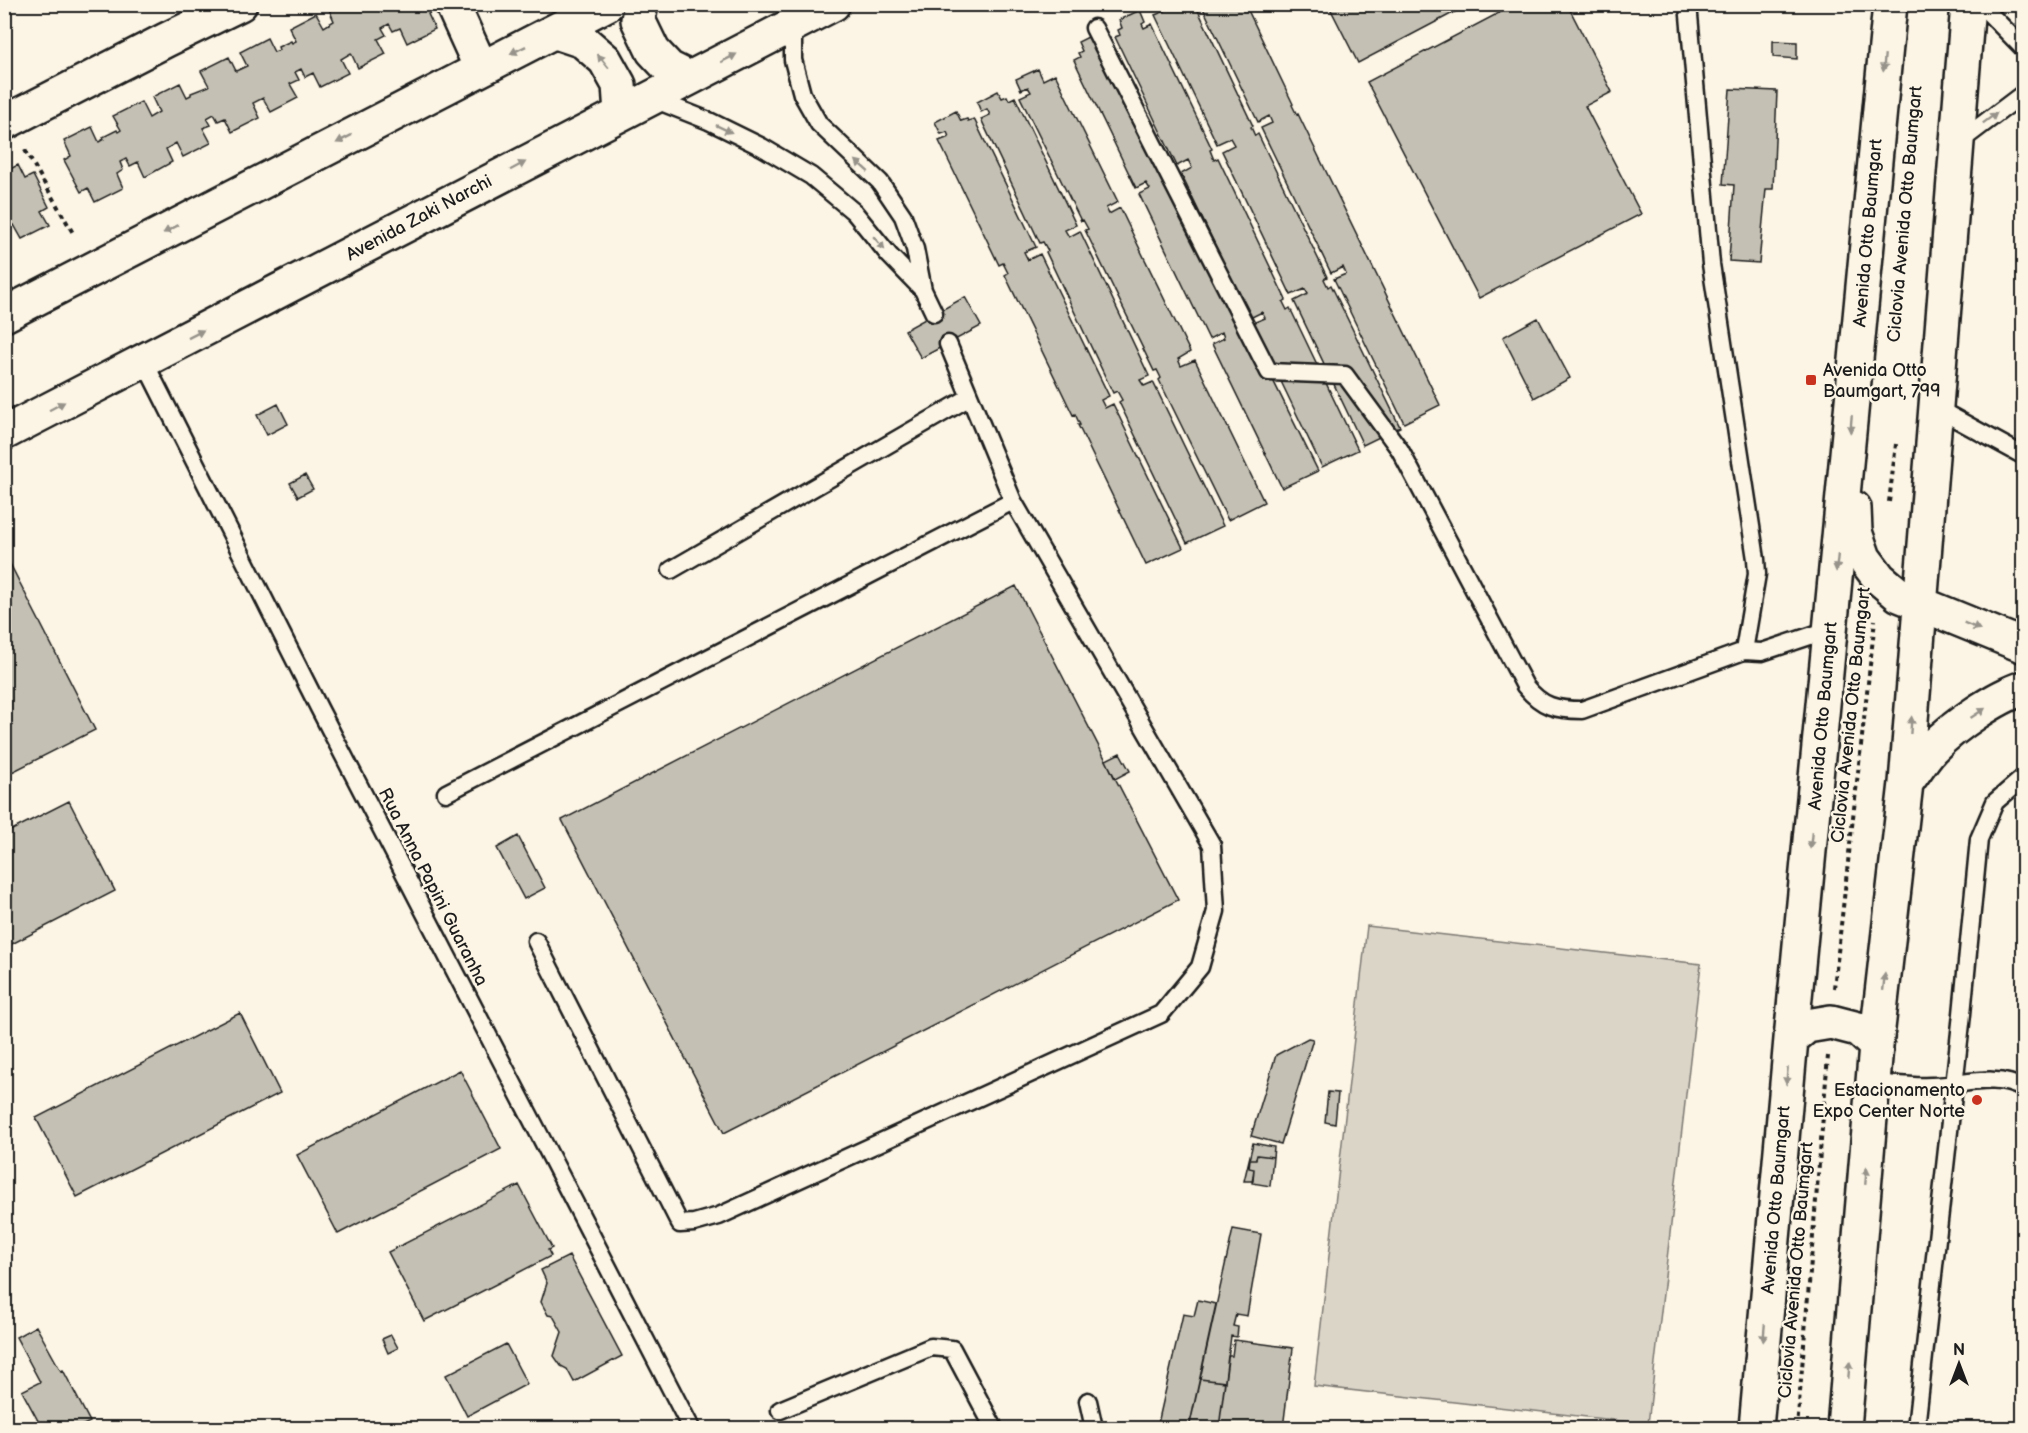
<svg xmlns="http://www.w3.org/2000/svg" width="2028" height="1433" viewBox="0 0 2028 1433" font-family="'Balsamiq Sans',sans-serif">
	<style>
		.grass { fill: #dbd5c8; stroke: #7c7872; stroke-width: 1.5 }
		.building { fill: #c4c0b3; stroke: #1c1c1c; stroke-width: 1.5 }
		.lines { fill: none; stroke-linecap: round; stroke-linejoin: round }
		.lane-casing { stroke: #1c1c1c; stroke-width: 21 }
		.street-casing { stroke: #1c1c1c; stroke-width: 38 }
		.secondary-casing { stroke: #1c1c1c; stroke-width: 38 }
		.primary-casing { stroke: #1c1c1c; stroke-width: 38 }
		.path { stroke: #1c1c1c; stroke-width: 4; stroke-dasharray: 4.5 4.5; stroke-linecap: butt }
		.lane { stroke: #fcf5e5; stroke-width: 16 }
		.street { stroke: #fcf5e5; stroke-width: 33 }
		.secondary { stroke: #fcf5e5; stroke-width: 33 }
		.primary { stroke: #fcf5e5; stroke-width: 33 }
		.oneway { fill: #97938b }
		.poi-dot { fill: #c8321e; stroke: #fcf5e5; stroke-width: 2 }
		.labels { text-anchor: middle; dominant-baseline: central; stroke-width: 5; stroke-linejoin: round; paint-order: stroke }
		.street-label { font-size: 18px; fill: #1c1c1c; stroke: #fcf5e5 }
		.poi-label { font-size: 18px; fill: #1c1c1c; stroke: #fcf5e5; text-anchor: start }
	</style>
	<rect width="100%" height="100%" fill="#fcf5e5"/>
	<filter id="ink" filterUnits="userSpaceOnUse"><feTurbulence type="fractalNoise" baseFrequency=".0167" numOctaves="2"/><feDisplacementMap in="SourceGraphic" scale="12" xChannelSelector="R" yChannelSelector="G"/><feConvolveMatrix kernelMatrix="1 2 1 2 8 2 1 2 1" color-interpolation-filters="sRGB"/></filter>
	<g filter="url(#ink)">
		<path class="grass" d="M1367,926L1701,964L1648,1424L1314,1386Z"/>
		<path class="building" d="M332,4H360L362,9L366,6L365,4H433L435,10L428,14L435,29L407,43L400,28L393,31L389,24L382,28L386,35L378,39L386,54L358,68L351,53L341,59L348,73L320,87L313,73L305,77L301,69L295,72L299,80L290,84L298,98L271,112L263,98L253,103L260,118L232,132L225,118L218,121L214,114L207,118L211,125L203,128L211,143L183,157L176,143L166,149L172,162L145,177L138,162L130,166L126,159L120,162L123,170L117,174L123,188L95,202L88,188L81,192L64,160L71,156L64,141L92,127L99,142L104,139L103,137L117,130L118,132L121,130L113,116L141,102L149,118L159,112L152,97L180,83L187,97L191,95V93L209,86L201,71L229,57L236,71L247,66L240,52L267,38L274,52L279,50L278,47L291,41L292,43L296,41L289,27L316,13L324,27L334,21L328,7Z
			M1162,4H1184L1185,7L1195,4L1253,126L1251,127L1255,136L1258,134L1327,277L1324,279L1328,287L1331,285L1400,427L1363,445L1294,301L1308,294L1305,289L1291,295L1222,151L1234,145L1230,138L1217,144L1155,15L1165,11Z
			M1201,4H1245L1293,104L1292,105L1297,115L1298,114L1440,405L1404,423L1334,279L1346,274L1343,267L1331,273L1261,128L1272,123L1269,116L1258,122Z
			M1328,4H1470L1358,63Z
			M1516,4H1567L1612,92L1585,106L1641,214L1479,298L1367,82Z
			M1140,10L1145,22L1142,24L1144,28L1152,24L1212,149L1210,150L1214,160L1218,158L1286,300L1283,302L1287,310L1290,308L1358,450L1322,467L1253,323L1265,318L1262,312L1250,318L1181,174L1192,168L1188,160L1177,166L1115,37L1120,35L1118,30L1122,28L1119,20Z
			M1100,31L1318,471L1282,488L1212,344L1224,338L1222,332L1209,339L1139,194L1150,189L1146,183L1136,188L1074,60L1080,57L1078,53L1082,51L1078,42Z
			M1773,41L1797,42V59L1773,57Z
			M1038,69L1043,80L1055,74L1118,202L1106,208L1109,214L1120,208L1190,352L1178,359L1181,366L1195,360L1264,502L1228,520L1159,380L1161,378L1157,370L1154,371L1085,230L1088,229L1083,220L1081,221L1020,97L1031,92L1028,87L1021,90L1016,79Z
			M1730,89L1777,91L1773,189H1766L1759,263L1729,261L1734,185L1723,184Z
			M998,91L1002,98L1007,96L1009,100L1015,97L1076,225L1065,230L1069,237L1080,231L1149,376L1140,380L1144,386L1153,382L1223,526L1187,543L1119,402L1122,400L1117,391L1113,393L1046,252L1048,251L1043,242L1040,243L981,119L990,115L987,109L981,112L977,102Z
			M956,111L961,121L967,119L968,121L974,119L1036,247L1024,252L1028,260L1040,254L1109,396L1101,400L1105,408L1113,404L1183,548L1146,565L1078,425H1080L1075,414L1073,415L1005,275L1008,273L1003,263L999,265L939,141L949,137L947,132L941,134L935,122Z
			M18,165L25,179L33,175L49,207L42,211L50,225L22,239L14,225L7,228L4,223V172Z
			M965,297L981,326L921,358L905,330Z
			M1538,318L1570,378L1534,398L1503,337Z
			M278,404L288,424L267,435L257,415Z
			M305,475L313,489L298,497L290,483Z
			M4,552L95,730L4,776Z
			M1016,586L1178,900L724,1133L562,820Z
			M1120,753L1130,771L1115,779L1106,760Z
			M69,801L115,891L4,948V834Z
			M518,836L545,888L524,899L497,848Z
			M240,1013L280,1093L77,1197L36,1118Z
			M1308,1038L1313,1039L1281,1144L1251,1136L1276,1055Z
			M460,1070L501,1149L338,1234L297,1155Z
			M1328,1092L1338,1093L1335,1124L1325,1122Z
			M1253,1143L1274,1147L1273,1157L1257,1155L1256,1159H1250L1249,1168L1254,1169L1253,1181H1244Z
			M1257,1155L1273,1157L1270,1186L1252,1183L1254,1169L1249,1168L1250,1159H1256Z
			M519,1185L552,1248L548,1250L551,1256L424,1321L388,1252Z
			M1233,1229L1261,1234L1247,1316L1236,1314L1233,1326L1238,1327L1237,1337L1231,1336L1225,1382L1200,1379Z
			M569,1256L622,1356L574,1382L567,1369L561,1366L554,1356L562,1332L553,1316L548,1315L541,1302L547,1283L541,1270Z
			M1198,1300L1216,1304L1189,1428H1157L1183,1314L1194,1316Z
			M36,1326L61,1371L63,1370L90,1422L77,1428H42L22,1391L40,1382L16,1337Z
			M391,1335L398,1348L388,1353L382,1339Z
			M1234,1340L1293,1348L1283,1428H1219L1228,1356H1232Z
			M506,1344L527,1384L467,1416L446,1375Z
			M1200,1379L1225,1382L1219,1428H1189Z"/>
		<g class="lines">
			<defs>
				<path id="lane" d="M1688,4L1711,264L1756,559L1757,574L1744,651
					M1980,4L2024,49
					M793,25V60L802,94L819,124L880,182L903,216L915,249L923,290L934,313
					M1094,28L1269,372L1345,375L1400,450L1525,686C1542,707 1556,710 1582,710L1744,651L1762,652L1831,629
					M651,98L709,121L762,147L811,176L854,212L889,255L923,290
					M1958,143L2024,93
					M144,361L319,708L691,1428
					M1936,408L2024,456
					M671,570L970,397
					M446,793L1013,501
					M536,941L680,1224L694,1223L719,1216L1161,1014L1200,967L1216,911L1212,845L1013,501L948,344
					M1874,1083C1892,1084 1912,1087 1931,1086C1962,1086 1994,1072 2024,1089
					M1088,1401L1094,1428
					M780,1410L931,1347L952,1349L994,1428
					M1916,1428L1962,1014L1979,839L1995,802L2024,777"/>
				<path id="street" d="M452,4L481,68
					M4,123L166,40L240,4"/>
				<path id="secondary" d="M1854,508L1855,532L1864,558L1879,578L1899,595L2024,646
					M1906,783C1915,771 1923,758 1932,748C1953,727 1995,697 2024,688
					M1791,1039L1807,1026L1831,1022L1858,1029L1876,1046
					M1756,1428L1791,1039L1890,4
					M1844,1428L1876,1046L1906,783L1968,4"/>
				<path id="primary" d="M641,4L638,20L653,51L669,68L689,78
					M556,32L583,41L605,60L619,85L621,113
					M4,315L607,4
					M4,433L833,4"/>
			</defs>
			<use href="#lane" class="lane-casing"/>
			<use href="#street" class="street-casing"/>
			<use href="#secondary" class="secondary-casing"/>
			<use href="#primary" class="primary-casing"/>
			<path class="path" d="M25,150L73,233
				M1889,502L1896,444
				M1834,988L1875,620
				M1797,1428L1828,1056"/>
			<use href="#lane" class="lane"/>
			<use href="#street" class="street"/>
			<use href="#secondary" class="secondary"/>
			<use href="#primary" class="primary"/>
		</g>
		<defs><path id="oneway-solid" d="M-6-.8H1V-3.2L6.5 0L1 3.2V.8H-6Z" transform="scale(1.5)"/></defs>
		<g class="oneway">
			<use href="#oneway-solid" transform="translate(518 50) rotate(154)"/>
			<use href="#oneway-solid" transform="translate(729 58) rotate(-27)"/>
			<use href="#oneway-solid" transform="translate(603 61) rotate(-129)"/>
			<use href="#oneway-solid" transform="translate(1884 63) rotate(95)"/>
			<use href="#oneway-solid" transform="translate(1990 118) rotate(-37)"/>
			<use href="#oneway-solid" transform="translate(724 129) rotate(25)"/>
			<use href="#oneway-solid" transform="translate(344 139) rotate(153)"/>
			<use href="#oneway-solid" transform="translate(518 166) rotate(-28)"/>
			<use href="#oneway-solid" transform="translate(862 166) rotate(-138)"/>
			<use href="#oneway-solid" transform="translate(171 229) rotate(153)"/>
			<use href="#oneway-solid" transform="translate(879 243) rotate(50)"/>
			<use href="#oneway-solid" transform="translate(196 334) rotate(-27)"/>
			<use href="#oneway-solid" transform="translate(57 406) rotate(-28)"/>
			<use href="#oneway-solid" transform="translate(1851 424) rotate(95)"/>
			<use href="#oneway-solid" transform="translate(1837 563) rotate(96)"/>
			<use href="#oneway-solid" transform="translate(1972 626) rotate(22)"/>
			<use href="#oneway-solid" transform="translate(1978 713) rotate(-33)"/>
			<use href="#oneway-solid" transform="translate(1911 725) rotate(-86)"/>
			<use href="#oneway-solid" transform="translate(1811 840) rotate(96)"/>
			<use href="#oneway-solid" transform="translate(1884 982) rotate(-84)"/>
			<use href="#oneway-solid" transform="translate(1787 1076) rotate(95)"/>
			<use href="#oneway-solid" transform="translate(1866 1176) rotate(-85)"/>
			<use href="#oneway-solid" transform="translate(1764 1333) rotate(95)"/>
			<use href="#oneway-solid" transform="translate(1849 1370) rotate(-85)"/>
		</g>
	</g>
	<g class="poi-dot">
		<rect x="1805" y="374" width="12" height="12" rx="3"/>
		<circle cx="1977" cy="1100" r="6"/>
	</g>
	<g class="labels">
		<g class="street-label">
			<text transform="translate(1905 214) rotate(-85)">Ciclovia Avenida Otto Baumgart</text>
			<text transform="translate(419 218) rotate(-28)">Avenida Zaki Narchi</text>
			<text transform="translate(1868 233) rotate(-85)">Avenida Otto Baumgart</text>
			<text transform="translate(1851 715) rotate(-84)">Ciclovia Avenida Otto Baumgart</text>
			<text transform="translate(1823 716) rotate(-85)">Avenida Otto Baumgart</text>
			<text transform="translate(433 887) rotate(63)">Rua Anna Papini Guaranha</text>
			<text transform="translate(1776 1200) rotate(-85)">Avenida Otto Baumgart</text>
			<text transform="translate(1796 1270) rotate(-85)">Ciclovia Avenida Otto Baumgart</text>
		</g>
		<g class="poi-label">
			<text x="1823" y="370">Avenida Otto<tspan x="1823" dy="21">Baumgart, 799</tspan></text>
			<text x="1965" y="1090" text-anchor="end">Estacionamento<tspan x="1965" dy="21">Expo Center Norte</tspan></text>
		</g>
	</g>
	<rect width="2028" height="1433" fill="none" stroke="#fcf5e5" stroke-width="24"/>
	<rect x="12" y="12" width="2004" height="1409" fill="none" stroke="#1c1c1c" stroke-width="2" filter="url(#ink)"/>
	<g transform="translate(1959 1364)" stroke="#fcf5e5" stroke-width="4.5" paint-order="stroke">
	<path d="M0-4.5L10 22L0 15L-10 22Z" fill="#1c1c1c"/>
	<text y="-9" font-size="16" font-weight="bold" text-anchor="middle" fill="#1c1c1c">N</text>
	</g>
</svg>
